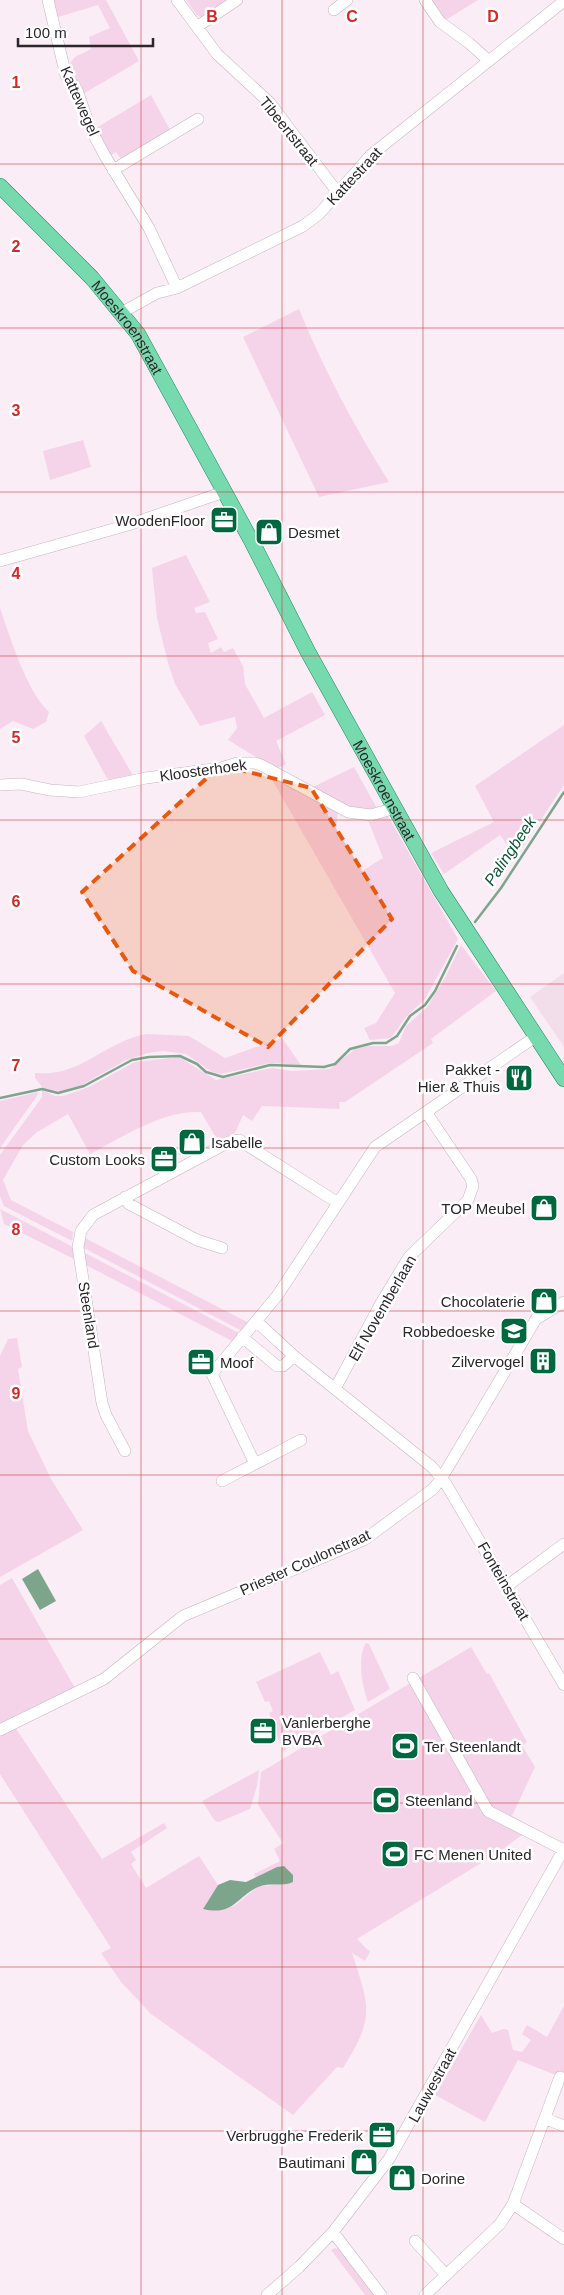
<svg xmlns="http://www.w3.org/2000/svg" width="564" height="2295" viewBox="0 0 564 2295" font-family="Arial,sans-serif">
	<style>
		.built { fill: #f2deeb }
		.green { fill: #f5d4ea }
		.water { fill: #7ca58c }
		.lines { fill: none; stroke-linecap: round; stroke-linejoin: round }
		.stream { stroke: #7ca58c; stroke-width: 2.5 }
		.minor-casing { stroke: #c2b6be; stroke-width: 12 }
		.major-casing { stroke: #228b5e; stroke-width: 16 }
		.minor { stroke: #fff; stroke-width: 11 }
		.major { stroke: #77daaf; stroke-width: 15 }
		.marked { fill: #e8590c; fill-opacity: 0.2; stroke: #e8590c; stroke-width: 4; stroke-dasharray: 10 6; stroke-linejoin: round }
		.grid { fill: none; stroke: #d62828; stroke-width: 1; stroke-opacity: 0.55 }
		.labels { text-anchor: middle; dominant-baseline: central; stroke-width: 5; stroke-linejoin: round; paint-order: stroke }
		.street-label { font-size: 15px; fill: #2b262a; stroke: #fff }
		.poi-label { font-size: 15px; fill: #2b262a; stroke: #fff; text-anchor: end }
		.water-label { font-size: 16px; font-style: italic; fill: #0b5534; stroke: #fff }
		.grid-label { font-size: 16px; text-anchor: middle; font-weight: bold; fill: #d62828; stroke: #fff; stroke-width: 5; stroke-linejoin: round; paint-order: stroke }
	</style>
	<rect width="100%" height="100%" fill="#faedf6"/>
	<path class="built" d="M564,973V1047L530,997Z"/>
	<path class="green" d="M51,0H106L139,61L83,94L66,68L75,57L91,49L89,37L110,28L98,5L55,18Z
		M186,0H226L227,1L201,17L197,15Z
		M429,0H478L444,21Z
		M151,95L170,130L122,160L116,152L108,157L96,128Z
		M299,309C324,370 354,426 389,482L319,497L243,337Z
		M83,440L91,467L50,480L43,451Z
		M186,555L210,602L194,608L196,613L205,612L218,639L208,643L211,653L221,647L224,652L233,648L243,666L245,684L264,718L312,692L325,715L276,741L286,764L276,769L228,740L237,728L235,717L200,726L175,684L168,663L157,618L152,568Z
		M0,608C10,637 27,692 49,712L46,722L33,729L13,721L0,729Z
		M101,721L134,777L110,784L84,736Z
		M564,725V785L516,857L500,835L444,874L431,853L494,822L475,786Z
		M354,767L378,810H356L311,788Z
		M267,771L338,812L336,829L362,871L383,858L368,820L388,816L458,939L425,999L406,1017L391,1038L370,1040L364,1028L376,1023L395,993Z
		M461,945L496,991L431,1039L433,1043L345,1102H339L340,1109L262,1106L252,1121L243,1115L235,1133L219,1143L201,1112C160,1111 125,1136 90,1154L68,1114L37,1132L23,1145L3,1180L11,1200L73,1232L72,1241L4,1206L0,1196V1155L42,1097V1090L55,1096H63L89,1087L135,1062L179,1057L216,1080L272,1068L292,1071L330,1069L355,1049L368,1046H392L399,1043L406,1026L427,1007L445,978Z
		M147,1034L189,1036L225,1058L282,1038L301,1065L270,1063L221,1074L212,1072L186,1054L163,1051L148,1053L126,1060L80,1086L60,1091L44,1089L35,1078V1073C80,1078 105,1041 147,1034Z
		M38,1092L37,1096L0,1148V1101Z
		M0,1209L73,1247L74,1259L4,1224Z
		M83,1237L249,1323L242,1331L82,1247Z
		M83,1252L239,1333L232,1341L84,1264Z
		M17,1338L22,1367L18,1369L28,1431L51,1479L83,1530L0,1577V1356L8,1339Z
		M12,1578L75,1688L0,1724V1585Z
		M366,1643L369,1644L390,1689L368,1702C362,1687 357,1657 366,1643Z
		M471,1647L487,1674L489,1673L527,1742L523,1745V1747L535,1767L512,1816L560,1842L554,1852L522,1835L499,1852L357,1939L370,1952L365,1961L352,1953C370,2008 375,2017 343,2068L337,2067L293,2115L151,2014L121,1982L101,1953L111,1948L0,1774V1735L15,1727L102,1859L164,1823L167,1828L131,1852L136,1860L131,1864L146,1888L199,1856L218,1885L203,1909L208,1910L234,1906L259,1886L287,1884L283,1866L277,1867L256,1878L254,1874L280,1861L274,1849L283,1843L258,1805L261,1772Z
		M320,1652L331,1675L338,1671L355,1710L283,1751L269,1713L273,1711L269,1701L265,1702L256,1682Z
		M259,1770L257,1786L250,1809L219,1822L215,1821L202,1801Z
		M564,2006V2073L553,2074L518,2060L485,2122L435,2095L481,2015L492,2033L503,2029L508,2030L513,2050L522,2052L531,2040L522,2034L527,2025L547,2037Z
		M335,2248L339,2249L375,2295H365L331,2250Z"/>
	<path class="water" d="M38,1569L56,1601L40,1610L22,1579Z
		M284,1866L293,1875V1882C283,1887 269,1882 258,1887C236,1897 234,1916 203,1909L218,1885L230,1880L246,1882L277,1867Z"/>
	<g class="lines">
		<path class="stream" d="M475,922L501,888L564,792
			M0,1098L42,1089L58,1093L84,1086L132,1060L149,1057L180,1056L197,1064L206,1072L223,1077L270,1065L324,1067L335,1064L350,1049L373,1043H386L397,1036L410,1016L425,1005L435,991L457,946"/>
		<defs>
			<path id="minor" d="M48,0L66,76L77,90L90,128L105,156L149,228L177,288
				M177,0L217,54L270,103L338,193
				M425,0L440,22L469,43L489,61
				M334,10L347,0
				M198,26L237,0
				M113,170L198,119
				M121,313L157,293L177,288L303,226L319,214L371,155L564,1
				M0,561L128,525L224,492
				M0,785L21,784L50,790L79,792L146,778L221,768L237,763H255L261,765L348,812L371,815L395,808
				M125,1197L129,1204L197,1240L222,1248
				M256,1321L294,1356L432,1467L446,1484L564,1685
				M242,1337L277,1366H283L294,1356
				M335,1389L381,1303L409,1257L468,1200L473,1186L471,1179L426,1112L535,1037
				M125,1451L106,1415L102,1403L78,1247L81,1231L93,1215L229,1142L239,1140L338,1203
				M255,1464L212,1374L277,1296L375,1147L426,1112
				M222,1481L301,1440
				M507,1586L564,1544
				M413,1678L488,1811L564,1850
				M0,1730L104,1679L183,1616L364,1540L433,1489L441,1479L536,1319L564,1302
				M546,2119L564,2126
				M513,2204L564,2239
				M333,2232L381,2295
				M415,2241L446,2275
				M267,2295L299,2267L333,2232L389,2159L564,1849
				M425,2295L500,2224L513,2204L560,2077"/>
			<g id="major">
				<path id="s1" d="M0,186L92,278L138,334L252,542L308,652L441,891L564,1079"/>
			</g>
		</defs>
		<use href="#minor" class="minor-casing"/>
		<use href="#major" class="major-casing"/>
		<use href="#minor" class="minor"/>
		<use href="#major" class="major"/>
	</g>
	<path class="marked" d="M221,765L311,788L392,919L268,1047L133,971L82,892Z"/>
	<path class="grid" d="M141,0V2295M282,0V2295M423,0V2295M0,164H564M0,328H564M0,492H564M0,656H564M0,820H564M0,984H564M0,1148H564M0,1311H564M0,1475H564M0,1639H564M0,1803H564M0,1967H564M0,2131H564"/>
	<defs>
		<symbol id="office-square" viewBox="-11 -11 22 22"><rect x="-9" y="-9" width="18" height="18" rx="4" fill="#00683e" stroke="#fff"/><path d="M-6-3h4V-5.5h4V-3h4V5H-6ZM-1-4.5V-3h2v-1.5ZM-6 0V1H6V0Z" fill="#fff"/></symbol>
		<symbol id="shop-square" viewBox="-11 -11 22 22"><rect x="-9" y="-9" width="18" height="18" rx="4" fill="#00683e" stroke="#fff"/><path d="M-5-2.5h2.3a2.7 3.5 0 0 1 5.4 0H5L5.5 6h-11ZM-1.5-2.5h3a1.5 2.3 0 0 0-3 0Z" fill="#fff"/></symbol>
		<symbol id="restaurant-square" viewBox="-11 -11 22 22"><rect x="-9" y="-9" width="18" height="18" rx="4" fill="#00683e" stroke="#fff"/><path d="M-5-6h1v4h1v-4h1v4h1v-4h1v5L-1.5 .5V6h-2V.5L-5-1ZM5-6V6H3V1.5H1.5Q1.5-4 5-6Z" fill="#fff"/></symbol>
		<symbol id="school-square" viewBox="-11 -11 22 22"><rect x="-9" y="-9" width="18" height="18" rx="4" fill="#00683e" stroke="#fff"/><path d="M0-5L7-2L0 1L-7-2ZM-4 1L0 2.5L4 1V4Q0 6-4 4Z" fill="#fff"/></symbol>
		<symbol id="building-square" viewBox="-11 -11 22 22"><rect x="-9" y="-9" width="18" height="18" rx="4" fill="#00683e" stroke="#fff"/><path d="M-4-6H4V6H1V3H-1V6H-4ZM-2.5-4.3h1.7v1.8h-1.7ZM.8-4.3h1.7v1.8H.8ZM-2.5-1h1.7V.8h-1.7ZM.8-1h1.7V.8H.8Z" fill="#fff"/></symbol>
		<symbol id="stadium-square" viewBox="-11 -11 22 22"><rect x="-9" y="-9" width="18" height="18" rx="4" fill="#00683e" stroke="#fff"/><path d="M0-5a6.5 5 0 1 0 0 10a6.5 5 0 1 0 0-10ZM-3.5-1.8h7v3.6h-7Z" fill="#fff"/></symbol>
	</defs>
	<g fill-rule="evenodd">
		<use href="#office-square" x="208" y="504" width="32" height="32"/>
		<use href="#shop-square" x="253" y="516" width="32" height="32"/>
		<use href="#restaurant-square" x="503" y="1062" width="32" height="32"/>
		<use href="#shop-square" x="176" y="1126" width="32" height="32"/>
		<use href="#office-square" x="148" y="1143" width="32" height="32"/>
		<use href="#shop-square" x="528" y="1192" width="32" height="32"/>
		<use href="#shop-square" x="528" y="1285" width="32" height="32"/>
		<use href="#school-square" x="498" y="1315" width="32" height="32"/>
		<use href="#building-square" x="527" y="1345" width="32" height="32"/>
		<use href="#office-square" x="185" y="1346" width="32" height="32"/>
		<use href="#office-square" x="247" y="1715" width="32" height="32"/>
		<use href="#stadium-square" x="389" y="1730" width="32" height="32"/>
		<use href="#stadium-square" x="370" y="1784" width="32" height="32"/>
		<use href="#stadium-square" x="379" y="1838" width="32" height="32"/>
		<use href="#office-square" x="366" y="2119" width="32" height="32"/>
		<use href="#shop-square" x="348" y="2146" width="32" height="32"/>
		<use href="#shop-square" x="386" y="2162" width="32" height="32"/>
	</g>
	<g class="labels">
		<g class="street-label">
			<text transform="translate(80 101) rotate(66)">Kattewegel</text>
			<text transform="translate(289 131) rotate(51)">Tibeertstraat</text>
			<text transform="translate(354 176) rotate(-47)">Kattestraat</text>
			<text stroke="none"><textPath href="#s1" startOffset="191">Moeskroenstraat</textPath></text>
			<text transform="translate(203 770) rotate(-8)">Kloosterhoek</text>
			<text stroke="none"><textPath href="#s1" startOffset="721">Moeskroenstraat</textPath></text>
			<text transform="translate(382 1308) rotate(-60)">Elf Novemberlaan</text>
			<text transform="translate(89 1315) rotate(81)">Steenland</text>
			<text transform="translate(305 1562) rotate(-24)">Priester Coulonstraat</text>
			<text transform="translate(504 1581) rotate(60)">Fonteinstraat</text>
			<text transform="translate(432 2085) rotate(-61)">Lauwestraat</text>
		</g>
		<g class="poi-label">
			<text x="205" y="520">WoodenFloor</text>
			<text x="288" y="532" text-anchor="start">Desmet</text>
			<text x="500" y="1069">Pakket -<tspan x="500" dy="17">Hier &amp; Thuis</tspan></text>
			<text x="211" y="1142" text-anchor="start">Isabelle</text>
			<text x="145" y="1159">Custom Looks</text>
			<text x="525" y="1208">TOP Meubel</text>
			<text x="525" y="1301">Chocolaterie</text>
			<text x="495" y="1331">Robbedoeske</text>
			<text x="524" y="1361">Zilvervogel</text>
			<text x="220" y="1362" text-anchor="start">Moof</text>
			<text x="282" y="1722" text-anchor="start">Vanlerberghe<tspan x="282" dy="17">BVBA</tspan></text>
			<text x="424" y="1746" text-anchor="start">Ter Steenlandt</text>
			<text x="405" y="1800" text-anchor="start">Steenland</text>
			<text x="414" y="1854" text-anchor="start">FC Menen United</text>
			<text x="363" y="2135">Verbrugghe Frederik</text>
			<text x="345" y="2162">Bautimani</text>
			<text x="421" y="2178" text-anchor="start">Dorine</text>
		</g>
		<g class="water-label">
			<text transform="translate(510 851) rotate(-56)">Palingbeek</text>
		</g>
	</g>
	<g class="grid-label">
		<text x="212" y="22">B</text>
		<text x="352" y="22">C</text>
		<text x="493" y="22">D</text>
		<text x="16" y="88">1</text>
		<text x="16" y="252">2</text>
		<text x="16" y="416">3</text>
		<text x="16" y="579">4</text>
		<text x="16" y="743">5</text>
		<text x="16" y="907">6</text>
		<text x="16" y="1071">7</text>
		<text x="16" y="1235">8</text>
		<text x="16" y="1399">9</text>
	</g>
	<path d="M18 38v8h135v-8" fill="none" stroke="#2b262a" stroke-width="2.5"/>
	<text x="25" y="38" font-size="15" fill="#2b262a" stroke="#ffffff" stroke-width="4" paint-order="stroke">100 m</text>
</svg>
